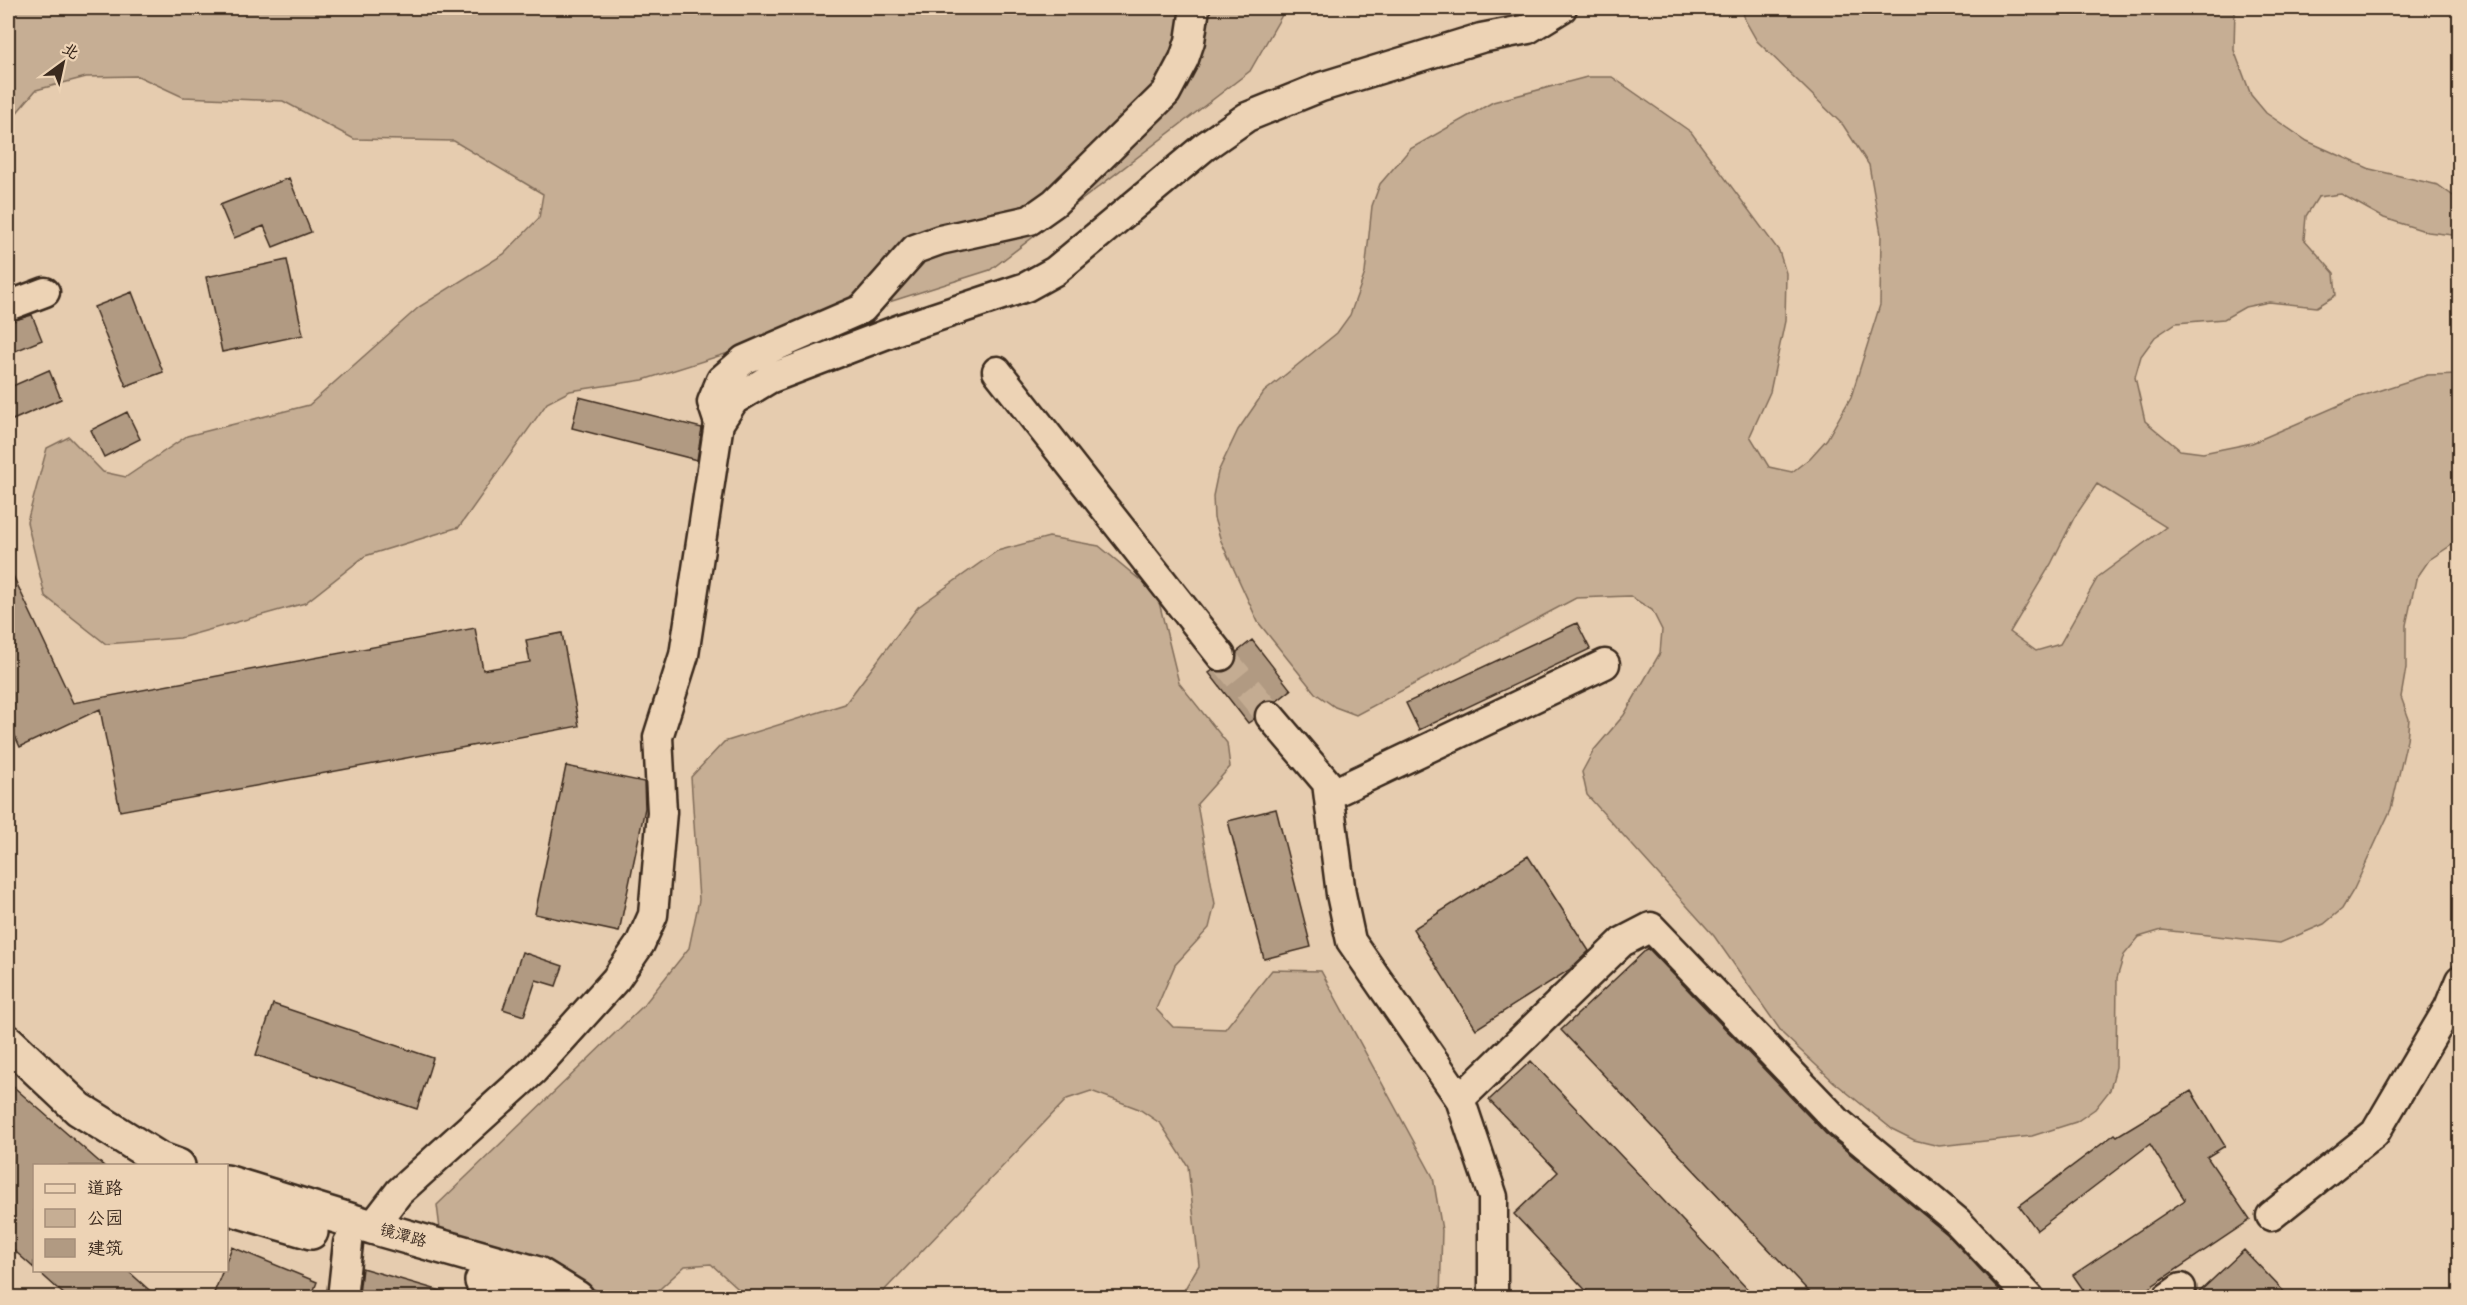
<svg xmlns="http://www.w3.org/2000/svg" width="2467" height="1305" viewBox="0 0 2467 1305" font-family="'Balsamiq Sans','LXGW WenKai TC',sans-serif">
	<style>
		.green { fill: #c6ae94; stroke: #806c59; stroke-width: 1.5; fill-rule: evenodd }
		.building { fill: #b19a82; stroke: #3b2a1e; stroke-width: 1.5 }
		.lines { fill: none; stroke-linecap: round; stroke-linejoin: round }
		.minor-tunnel { stroke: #c4ac92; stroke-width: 28; stroke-dasharray: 28 14; stroke-linecap: butt }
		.minor-casing { stroke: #3b2a1e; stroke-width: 33 }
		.major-casing { stroke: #3b2a1e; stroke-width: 38 }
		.minor { stroke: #edd3b5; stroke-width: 28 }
		.major { stroke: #edd3b5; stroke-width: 33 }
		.labels { text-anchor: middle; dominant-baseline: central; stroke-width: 4.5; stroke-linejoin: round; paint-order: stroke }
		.street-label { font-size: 16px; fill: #3b2a1e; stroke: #edd3b5 }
	</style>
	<rect width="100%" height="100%" fill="#e6ccaf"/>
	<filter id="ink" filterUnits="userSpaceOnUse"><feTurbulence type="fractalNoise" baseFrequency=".0167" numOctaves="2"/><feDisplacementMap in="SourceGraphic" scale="12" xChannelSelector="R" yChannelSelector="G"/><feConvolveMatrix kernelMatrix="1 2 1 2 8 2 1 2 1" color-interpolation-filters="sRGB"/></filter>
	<g filter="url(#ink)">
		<path class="green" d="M8,8H1286L1250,71L990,270L643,380L570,391L547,403L459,527L365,556L305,603L180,638L106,644L45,596L27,522L47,448L69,437L103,472L126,477L187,436L309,405L419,307L504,254L539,218L543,194L454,141L354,139L283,101L183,97L138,76L86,77L36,90L8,123Z
			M1742,8H2235L2234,50L2251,95L2266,113L2307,141L2370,169L2438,185L2456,198L2459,204V227L2452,235L2428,232L2384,218L2341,194L2318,197L2306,216L2304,239L2334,273L2336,295L2317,307L2269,302L2245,307L2224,319L2176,323L2155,337L2141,356L2135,377L2145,421L2180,450L2203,453L2252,443L2356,398L2427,375L2459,374V540L2429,560L2416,579L2406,625V668L2401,697L2409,719L2407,740L2391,809L2354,889L2342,909L2324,924L2280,943L2162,930L2139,937L2124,955L2117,978L2116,1067L2110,1090L2095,1109L2076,1122L2032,1136L1939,1146L1914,1140L1892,1129L1834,1082L1783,1034L1714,936L1587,795L1582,772L1594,750L1624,715L1660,653L1662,630L1652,610L1630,596L1576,598L1356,715L1335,707L1315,693L1258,622L1221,541L1214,518L1213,496L1218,472L1238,430L1264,392L1337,333L1350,315L1365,273L1372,206L1380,184L1410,149L1493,102L1587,77H1612L1691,132L1779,251L1786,273L1785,321L1770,392L1750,436L1769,467L1792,472L1810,458L1827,439L1851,397L1880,305L1881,234L1869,165L1843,125L1757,41L1745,20ZM2097,484L2166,527L2098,577L2060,644L2036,651L2010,632L2051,564L2074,518Z
			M1049,537L1099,546L1157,594L1179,683L1227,743L1230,767L1197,804L1215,904L1209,928L1175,965L1156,1009L1173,1027L1225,1029L1272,970L1321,971L1433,1177L1442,1230L1440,1297H1180L1199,1265L1188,1166L1161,1124L1139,1109L1091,1091L1067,1099L878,1297H747L711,1264L685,1266L651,1297H609L558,1270L463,1241L440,1229L437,1205L643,1006L689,948L699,900L691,777L724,742L845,704L918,607L997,551Z"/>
		<path class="building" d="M289,178L311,232L273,247L264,226L234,238L220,205Z
			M287,260L303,335L222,352L206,277Z
			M132,292L163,372L126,386L94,307Z
			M32,315L42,340L8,354V322Z
			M49,370L61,399L8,422V388Z
			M579,397L702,428L697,460L572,428Z
			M127,412L140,439L104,457L91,430Z
			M8,565L73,703L475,628L483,670L530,662L526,640L562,633L579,726L120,811L100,709L20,747L8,721Z
			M1577,623L1590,649L1419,730L1406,703Z
			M1252,640L1291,690L1277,701L1268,700L1260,703L1255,710L1254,719L1248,723L1209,673L1213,670L1223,672L1231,669L1236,662L1237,652Z
			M566,766L644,782L645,808L619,932L535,914Z
			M1276,809L1311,947L1264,959L1228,821Z
			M1528,856L1589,951L1569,970L1476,1029L1413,929Z
			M1648,948L1826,1134L1947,1234L2007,1298H1815L1561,1030Z
			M522,952L563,966L556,986L536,980L524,1016L503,1009Z
			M273,1004L433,1058L417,1109L256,1055Z
			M1531,1061L1756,1298H1593L1514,1214L1558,1172L1489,1100Z
			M8,1082L104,1166H34V1268L8,1245Z
			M2191,1091L2225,1146L2207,1157L2250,1220L2134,1298H2089L2073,1275L2185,1200L2150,1144L2037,1230L2019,1206L2115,1134L2117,1136Z
			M232,1247L317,1282L311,1298H212L223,1270H226V1262Z
			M2244,1250L2290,1298H2194L2195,1296Z
			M362,1268L448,1293L447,1298H372L359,1294Z
			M37,1270H127L158,1298H68Z"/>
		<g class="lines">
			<path class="minor-tunnel" d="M1221,656L1270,716"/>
			<defs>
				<path id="minor" d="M8,306L45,292
					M997,371L1221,656
					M719,423L712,402L721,380L744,360L862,309L915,249L940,240L1030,220L1054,203L1166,93L1184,59L1190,41L1195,8
					M1270,716L1327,783L1341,894L1351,941L1460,1099L1493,1197V1298
					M1329,795L1605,664
					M1460,1099L1622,942L1651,927L1838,1122L1958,1222L2030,1298
					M2271,1216L2375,1133L2449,1007L2460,980
					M372,1227L399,1192L534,1070L616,979L640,944L653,915L662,812L658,737L684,655L719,423L734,400L769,379L900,329L1026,287L1055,271L1204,147L1247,117L1321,87L1481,38L1528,29L1562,8
					M342,1298L348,1243
					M2167,1298L2181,1288"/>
				<path id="major" d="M8,1042L79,1109L159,1159L178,1166
					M226,1182L372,1227L538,1274L577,1298
					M226,1207L311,1232
					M482,1281L521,1292L533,1298"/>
			</defs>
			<use href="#minor" class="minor-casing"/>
			<use href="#major" class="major-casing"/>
			<use href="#minor" class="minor"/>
			<use href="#major" class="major"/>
		</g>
	</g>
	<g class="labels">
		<g class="street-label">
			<text transform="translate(403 1236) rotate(16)">镜潭路</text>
		</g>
	</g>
	<rect width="2467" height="1305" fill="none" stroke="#edd3b5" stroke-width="30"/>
	<rect x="15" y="15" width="2437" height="1275" fill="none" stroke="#3b2a1e" stroke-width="2" filter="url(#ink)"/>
	<rect x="33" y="1164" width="195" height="108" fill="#edd3b5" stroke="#a68f79" stroke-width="1.5"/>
	<rect x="45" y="1184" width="30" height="9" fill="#edd3b5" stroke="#a68f79" stroke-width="1.5"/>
	<text x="87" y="1194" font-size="18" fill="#3b2a1e">道路</text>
	<rect x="45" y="1209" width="30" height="18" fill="#c6ae94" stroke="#a68f79" stroke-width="1.5"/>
	<text x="87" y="1224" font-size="18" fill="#3b2a1e">公园</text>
	<rect x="45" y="1239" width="30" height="18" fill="#b19a82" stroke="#a68f79" stroke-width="1.5"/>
	<text x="87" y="1254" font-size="18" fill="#3b2a1e">建筑</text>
	<g transform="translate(63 63) rotate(33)" stroke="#edd3b5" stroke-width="4.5" paint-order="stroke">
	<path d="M0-4.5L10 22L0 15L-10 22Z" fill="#3b2a1e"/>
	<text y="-9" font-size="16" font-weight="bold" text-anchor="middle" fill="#3b2a1e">北</text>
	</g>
</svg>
